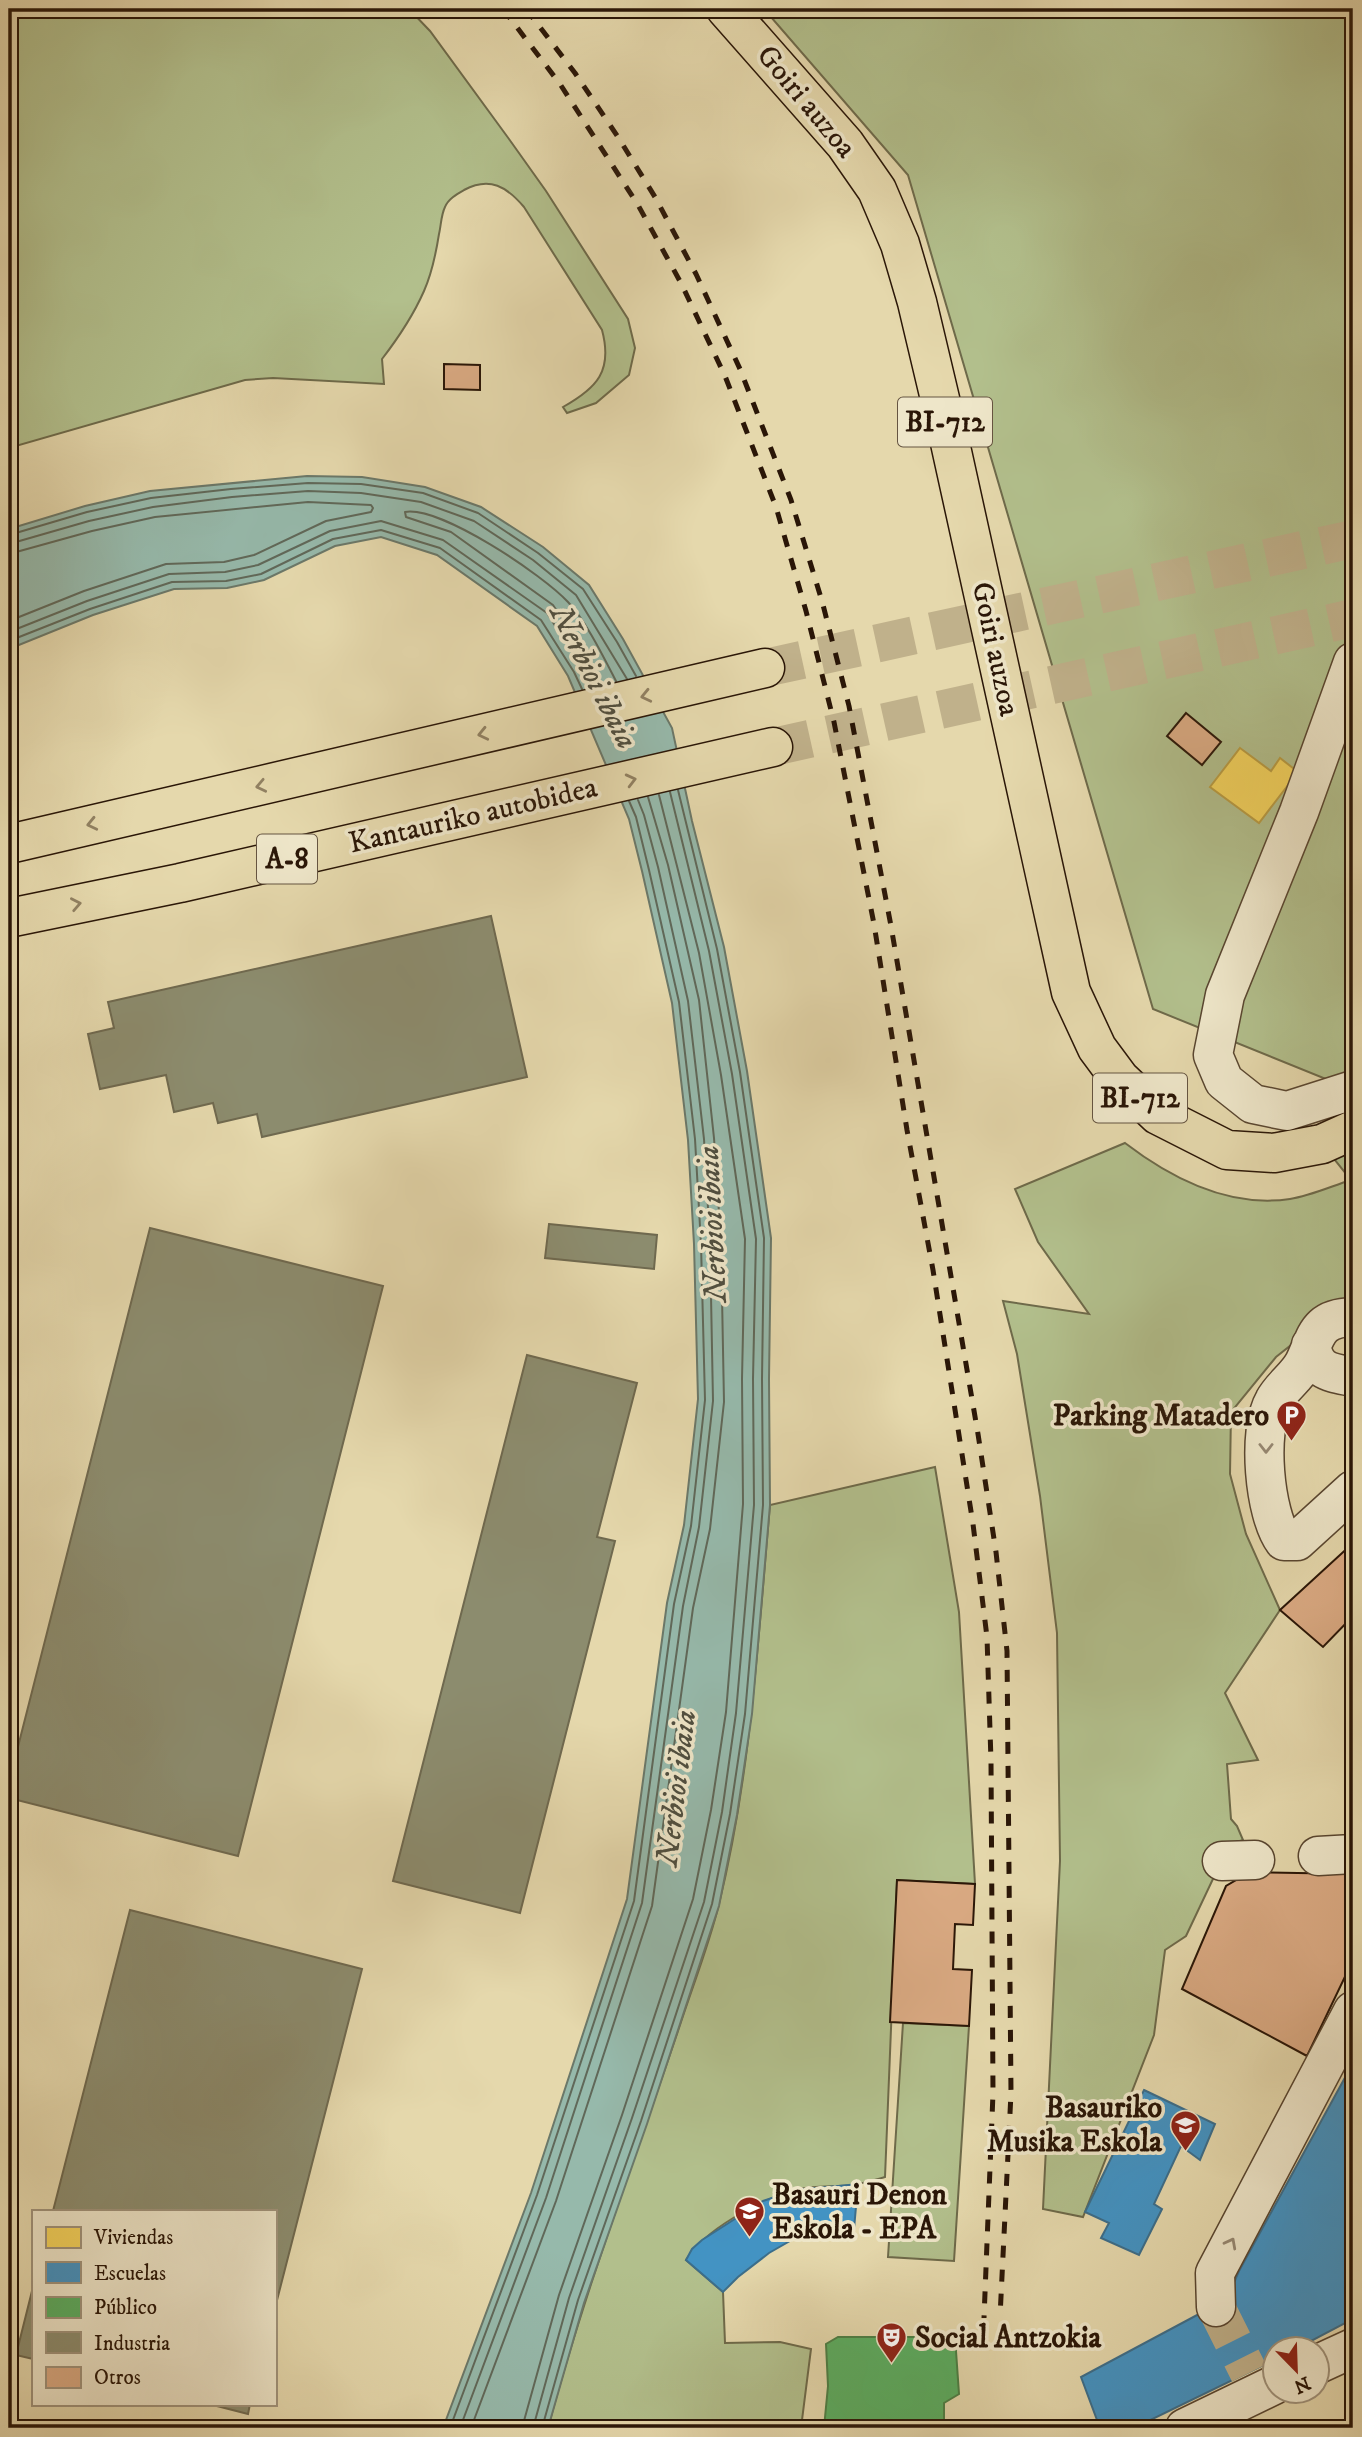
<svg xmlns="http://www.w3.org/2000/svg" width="1362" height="2437" viewBox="0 0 1362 2437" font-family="'IM FELL DW Pica',serif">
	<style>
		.green { fill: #b2bf8c; stroke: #6e6a4a; stroke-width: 2 }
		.water { fill: #96b9ab; stroke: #6b7869; stroke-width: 2 }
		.homes { fill: #f6d55c; stroke: #b99c42; stroke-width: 2 }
		.schools { fill: #4393c3; stroke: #3c6e8b; stroke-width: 2 }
		.public { fill: #5aae61; stroke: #4c8046; stroke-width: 2 }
		.industry { fill: #8c8c6e; stroke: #6f694f; stroke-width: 2 }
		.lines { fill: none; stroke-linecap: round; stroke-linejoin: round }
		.shore { stroke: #606859; stroke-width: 2 }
		.building { fill: #daaa83; stroke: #2a1607; stroke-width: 2 }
		.minor-tunnel { stroke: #c0b18b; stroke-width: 38; stroke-dasharray: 38 19; stroke-linecap: butt }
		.highway-tunnel { stroke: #c0b18b; stroke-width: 38; stroke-dasharray: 38 19; stroke-linecap: butt }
		.minor-casing { stroke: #594630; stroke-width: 41 }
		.major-casing { stroke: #2a1607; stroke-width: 41 }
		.highway-casing { stroke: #2a1607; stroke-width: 41 }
		.minor { stroke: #eee6c9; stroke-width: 38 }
		.major { stroke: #e5d8ac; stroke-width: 38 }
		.highway { stroke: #e5d8ac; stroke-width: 38 }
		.rail { stroke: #2a1607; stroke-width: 5; stroke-dasharray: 12 12; stroke-linecap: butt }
		.oneway { stroke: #918162 }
		.oneway2 { stroke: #968872 }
		.labels { text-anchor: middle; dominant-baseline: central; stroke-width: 7; stroke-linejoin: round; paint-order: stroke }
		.shield { fill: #eee6c9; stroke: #655441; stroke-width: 2 }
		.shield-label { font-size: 28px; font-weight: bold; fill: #2a1607 }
		.street-label { font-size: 30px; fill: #2a1607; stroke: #eee6c9 }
		.poi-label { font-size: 30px; font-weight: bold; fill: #2a1607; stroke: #eee6c9; text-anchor: end }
		.water-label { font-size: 32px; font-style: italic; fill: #504f40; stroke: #eee6c9 }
	</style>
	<rect width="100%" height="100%" fill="#e5d8ac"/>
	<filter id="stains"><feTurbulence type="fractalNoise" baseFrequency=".00286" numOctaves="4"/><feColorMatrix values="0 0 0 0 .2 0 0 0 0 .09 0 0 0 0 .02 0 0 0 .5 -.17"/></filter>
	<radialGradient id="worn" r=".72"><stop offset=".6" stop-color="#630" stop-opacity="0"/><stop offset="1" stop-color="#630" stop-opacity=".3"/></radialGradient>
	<path class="green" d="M9,9H409L430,31L509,139L546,191L628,319L635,348L629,375L596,403L567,413L563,407C597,388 613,371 602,330L524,207C507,187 490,176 464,190C457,194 448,199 445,207C441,215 441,226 439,234C436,253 432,273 424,291C413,316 399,337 382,359L384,384L273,378L245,380L9,448Z
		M764,9H1353V1090L1153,1009L908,175Z
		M1353,1130V1296L1276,1357L1231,1412L1230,1474L1246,1534L1280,1610L1225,1693L1258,1760L1227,1764L1231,1819L1237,1826L1243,1840L1229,1845L1186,1936L1165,1950L1154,2035L1083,2217L1043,2209L1060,1861L1057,1633L1040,1496L1017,1354L1003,1301L1089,1314L1038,1242L1015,1189L1125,1143C1172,1179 1229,1208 1290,1199C1310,1196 1332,1186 1351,1180L1322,1144Z
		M935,1467L959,1612L975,1884L897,1880L885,2177C874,2180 864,2183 853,2185C834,2187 812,2185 794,2190C760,2200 704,2230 686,2260L723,2292L725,2343L780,2342L811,2349L801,2428H548C584,2292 635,2159 680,2025C693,1985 709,1945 719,1904C751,1774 758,1639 770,1505Z
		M903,2023L969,2026L954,2261L888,2257Z"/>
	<path class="water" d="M307,476L362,477L425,487L481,507L543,547L589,585L623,639L672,728L692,821L724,947L747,1071L771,1238L769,1379L770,1505L752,1714L737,1815L719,1906L647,2124L584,2303L548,2428H443L531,2193L627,1899L667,1603L684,1525L698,1399L694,1244L688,1140L672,1003L642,871L629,819L568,676L537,626L437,555L381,537L335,546L264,580L227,588L174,589L93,615L9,649V529L85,506L150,491Z"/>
	<path class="homes" d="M1240,748L1271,771L1280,758L1298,772L1259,823L1210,787Z"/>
	<path class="schools" d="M1353,2063V2319L1294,2350H1274V2360L1134,2428H1100L1081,2377L1199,2314L1225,2303L1239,2271Z
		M1144,2090L1215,2124L1200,2160L1181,2146L1154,2204L1162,2209L1139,2255L1101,2238L1109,2223L1085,2212Z
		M858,2184L854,2229L822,2232L797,2237L769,2253L738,2277L723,2292L686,2260L692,2249L702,2240L763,2201L796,2190Z"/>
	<path class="public" d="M838,2337H955L959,2394L944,2403V2428H824L828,2386L826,2344Z"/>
	<path class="industry" d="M491,916L527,1077L262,1137L257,1114L218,1123L213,1103L174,1112L166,1075L100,1089L88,1034L114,1028L108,1002Z
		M549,1224L657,1235L654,1269L545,1258Z
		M150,1228L383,1286L238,1856L9,1798V1782Z
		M527,1355L637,1383L597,1537L615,1541L520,1913L393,1881Z
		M130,1910L362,1969L275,2308V2211H53Z
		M33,2287V2359L16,2355Z
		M209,2404H250L248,2414Z"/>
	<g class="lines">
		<path class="shore" d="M9,535L87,512L151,498L231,489L308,483L361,484L423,493L478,513L538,553L583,589L617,642L636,676
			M9,544L89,521L153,507L232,497L308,491L361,493L421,502L474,521L533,560L576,595L627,679
			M9,554L92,531L155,517L308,502L371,505L373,508L371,512L326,521L254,555L224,562L166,564L84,591L9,621
			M9,632L87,601L169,574L225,572L258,565L330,531L381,521L443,540L547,613L582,668L590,687
			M9,641L90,609L172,582L226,581L261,574L333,539L381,530L440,548L541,620L574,672L582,689
			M601,685L591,663L553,605L451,532L406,517L405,512C441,506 543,575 568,602C586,621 604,658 616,681
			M450,2428L537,2195L634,1901L674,1604L691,1526L705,1400L701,1244L695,1139L679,1002L649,870L636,817L629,801
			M460,2428L546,2198L642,1903L683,1606L699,1527L713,1401L710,1243L704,1139L688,1001L658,867L644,815L638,800
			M471,2428L556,2201L652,1906L693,1608L710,1529L724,1402L721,1243L714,1138L699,1000L668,865L648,797
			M522,2428L559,2295L622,2115L693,1899L711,1810L726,1712L743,1504L742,1379L745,1239L721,1075L699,953L659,795
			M533,2428L569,2298L632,2118L704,1902L722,1812L736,1713L754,1505L753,1379L756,1239L732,1074L709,951L670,792
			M542,2428L578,2300L641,2121L712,1904L730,1814L745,1714L763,1505L762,1379L764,1238L740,1072L717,949L678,790"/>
	</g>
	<path class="building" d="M444,364L480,365V390L444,389Z
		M1186,713L1221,742L1202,765L1167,736Z
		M1353,1543V1616L1323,1647L1280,1610Z
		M1352,1650H1353V1834H1349Z
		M1250,1872L1353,1874V1960L1307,2056L1182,1989L1226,1886Z
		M897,1880L975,1884L973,1925L955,1924L953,1969L972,1970L969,2026L890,2022Z"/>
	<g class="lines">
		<path class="minor-tunnel" d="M1216,2307L1249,2373"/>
		<path class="highway-tunnel" d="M765,668L1353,539
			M773,747L1353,618"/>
		<defs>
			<path id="minor" d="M1353,662L1299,812L1225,995L1213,1055L1224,1081L1253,1104L1287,1111L1353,1090
				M1353,1317C1316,1318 1317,1336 1304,1363C1296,1378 1282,1386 1274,1401C1257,1430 1264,1514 1284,1541H1297L1353,1490
				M1311,1345C1316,1372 1329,1372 1353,1377
				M1318,1856L1353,1854
				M1222,1861L1255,1860
				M1216,2307L1215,2273L1353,2011
				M1316,2365L1353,2348
				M1185,2428L1274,2385"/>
			<path id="major" d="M726,9L845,144L877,190L900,244L917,302L945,420L1071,992L1097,1048L1120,1079L1158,1115L1227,1150L1274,1153L1322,1144L1353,1130"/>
			<path id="highway" d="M9,844L765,668
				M9,918L180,883L773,747"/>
		</defs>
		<use href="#minor" class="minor-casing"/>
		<use href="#major" class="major-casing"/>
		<use href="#highway" class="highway-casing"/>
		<use href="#minor" class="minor"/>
		<use href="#major" class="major"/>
		<use href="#highway" class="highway"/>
		<path class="rail" d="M503,9L560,84L638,205L681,283L725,376L776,507L806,611L834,722L874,924L907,1130L933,1270L973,1524L987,1637L991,1761L993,2093L984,2318
			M526,9L575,73L618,137L655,197L696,274L740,369L791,500L822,601L849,706L891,926L978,1434L996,1552L1007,1651L1011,2093L1000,2317"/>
	</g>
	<defs><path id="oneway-chevron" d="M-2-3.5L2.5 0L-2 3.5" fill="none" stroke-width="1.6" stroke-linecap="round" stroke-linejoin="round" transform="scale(1.75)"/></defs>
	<g class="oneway">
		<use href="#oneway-chevron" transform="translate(646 696) rotate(167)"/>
		<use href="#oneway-chevron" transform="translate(483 734) rotate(167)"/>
		<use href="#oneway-chevron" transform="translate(631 780) rotate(-14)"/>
		<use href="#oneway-chevron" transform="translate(261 786) rotate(168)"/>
		<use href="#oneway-chevron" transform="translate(92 824) rotate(167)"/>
		<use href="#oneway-chevron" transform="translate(76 904) rotate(-11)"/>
	</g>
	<g class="oneway2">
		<use href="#oneway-chevron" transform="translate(1266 1448) rotate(90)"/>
		<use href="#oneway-chevron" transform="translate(1231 2243) rotate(-62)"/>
	</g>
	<defs>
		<symbol id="parking-pin" viewBox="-11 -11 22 30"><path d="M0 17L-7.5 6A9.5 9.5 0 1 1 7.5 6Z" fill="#8f2418" stroke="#eee6c9"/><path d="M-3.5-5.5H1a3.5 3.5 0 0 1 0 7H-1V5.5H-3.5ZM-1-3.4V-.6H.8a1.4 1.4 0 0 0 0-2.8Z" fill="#fff"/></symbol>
		<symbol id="school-pin" viewBox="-11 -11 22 30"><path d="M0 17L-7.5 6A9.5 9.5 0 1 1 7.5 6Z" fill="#8f2418" stroke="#eee6c9"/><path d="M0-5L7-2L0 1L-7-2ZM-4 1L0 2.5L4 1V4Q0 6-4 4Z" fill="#fff"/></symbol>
		<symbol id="theatre-pin" viewBox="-11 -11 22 30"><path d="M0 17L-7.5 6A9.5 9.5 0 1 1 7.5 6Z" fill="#8f2418" stroke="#eee6c9"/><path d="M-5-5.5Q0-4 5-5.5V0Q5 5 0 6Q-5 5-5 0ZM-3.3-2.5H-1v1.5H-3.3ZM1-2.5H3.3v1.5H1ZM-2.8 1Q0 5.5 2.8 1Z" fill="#fff"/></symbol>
	</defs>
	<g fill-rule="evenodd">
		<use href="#parking-pin" x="1274" y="1398" width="35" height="47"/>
		<use href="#school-pin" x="1168" y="2108" width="35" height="47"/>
		<use href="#school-pin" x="732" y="2194" width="35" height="47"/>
		<use href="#theatre-pin" x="874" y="2320" width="35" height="47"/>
	</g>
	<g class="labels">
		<g class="shield">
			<rect x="898" y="397.5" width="94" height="49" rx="5"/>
			<rect x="257" y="834.5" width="60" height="49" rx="5"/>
			<rect x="1093" y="1073.5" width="94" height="49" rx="5"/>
		</g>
		<g class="shield-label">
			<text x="945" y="422">BI-712</text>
			<text x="287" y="859">A-8</text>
			<text x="1140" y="1098">BI-712</text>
		</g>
		<g class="street-label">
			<text transform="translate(806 102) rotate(50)">Goiri auzoa</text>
			<text transform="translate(995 649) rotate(78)">Goiri auzoa</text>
			<text transform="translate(473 816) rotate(-13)">Kantauriko autobidea</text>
		</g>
		<g class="poi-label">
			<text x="1269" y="1416">Parking Matadero</text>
			<text x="1162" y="2108">Basauriko<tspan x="1162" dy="34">Musika Eskola</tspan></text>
			<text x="772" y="2195" text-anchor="start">Basauri Denon<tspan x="772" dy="34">Eskola - EPA</tspan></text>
			<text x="915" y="2338" text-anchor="start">Social Antzokia</text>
		</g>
		<g class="water-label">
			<text transform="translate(593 677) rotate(63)">Nerbioi ibaia</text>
			<text transform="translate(713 1224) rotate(-93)">Nerbioi ibaia</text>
			<text transform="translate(677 1788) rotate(-83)">Nerbioi ibaia</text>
		</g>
	</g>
	<rect width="1362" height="2437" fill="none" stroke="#e5d8ac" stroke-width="35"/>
	<rect x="10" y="10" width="1341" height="2416" fill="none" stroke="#2a1607" stroke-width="3.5"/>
	<rect x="18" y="18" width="1327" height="2402" fill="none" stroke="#2a1607" stroke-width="2"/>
	<rect x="32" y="2210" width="245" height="196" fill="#eee6c9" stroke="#a0937b" stroke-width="2"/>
	<rect x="46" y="2227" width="35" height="21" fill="#f6d55c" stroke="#a0937b" stroke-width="2"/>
	<text x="94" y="2244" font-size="21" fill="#2a1607">Viviendas</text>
	<rect x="46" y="2262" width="35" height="21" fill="#4393c3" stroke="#a0937b" stroke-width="2"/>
	<text x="94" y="2280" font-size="21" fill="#2a1607">Escuelas</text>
	<rect x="46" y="2297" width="35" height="21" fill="#5aae61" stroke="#a0937b" stroke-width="2"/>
	<text x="94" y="2314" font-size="21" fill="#2a1607">Público</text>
	<rect x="46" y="2332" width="35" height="21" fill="#8c8c6e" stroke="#a0937b" stroke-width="2"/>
	<text x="94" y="2350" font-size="21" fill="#2a1607">Industria</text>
	<rect x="46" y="2367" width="35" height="21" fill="#daaa83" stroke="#a0937b" stroke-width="2"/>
	<text x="94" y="2384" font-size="21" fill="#2a1607">Otros</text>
	<g transform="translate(1296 2370) rotate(157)"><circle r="33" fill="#eee6c9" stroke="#a0937b" stroke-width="2"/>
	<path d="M0-5L12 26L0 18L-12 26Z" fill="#8f2418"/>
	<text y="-10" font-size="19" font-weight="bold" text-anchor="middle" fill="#2a1607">N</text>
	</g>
	<rect width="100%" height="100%" filter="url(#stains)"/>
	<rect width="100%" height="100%" fill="url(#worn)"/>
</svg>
